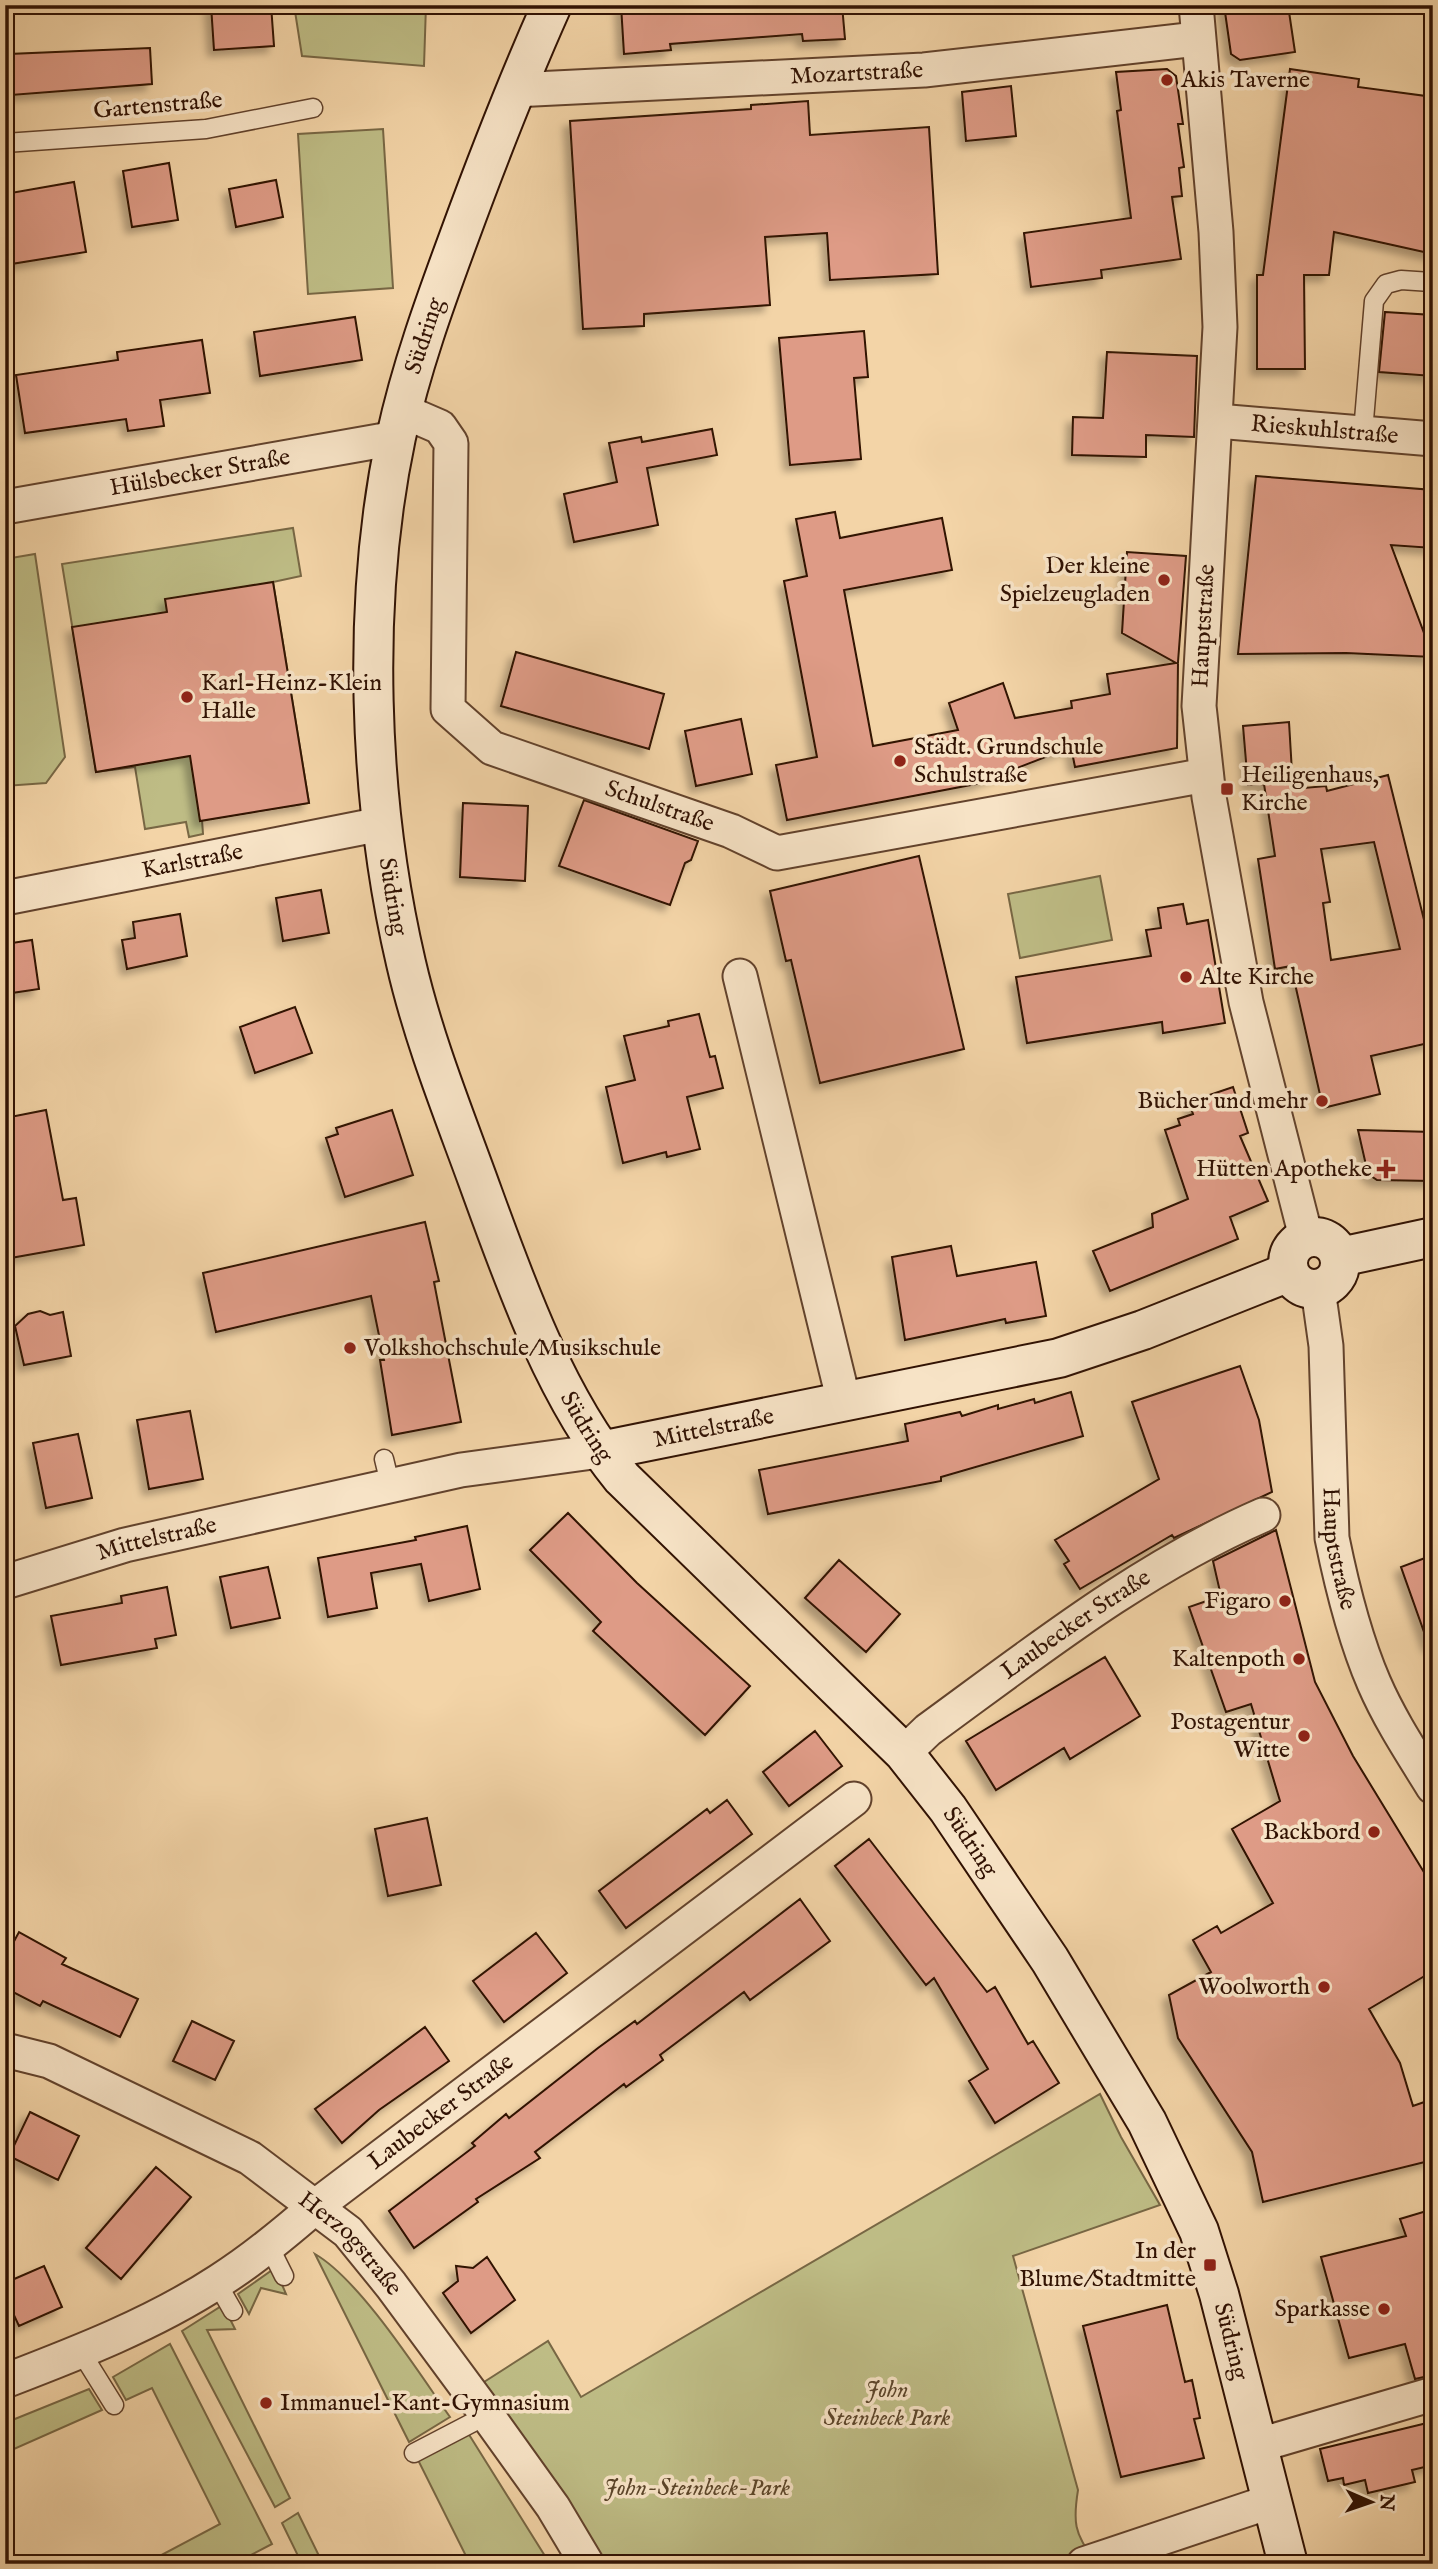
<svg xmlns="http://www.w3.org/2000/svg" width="1438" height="2569" viewBox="0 0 1438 2569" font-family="'IM FELL English',serif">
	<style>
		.green { fill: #bebc85; stroke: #786744; stroke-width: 2 }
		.building { fill: #de9b86; stroke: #311203; stroke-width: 2; fill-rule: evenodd; filter: url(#shadow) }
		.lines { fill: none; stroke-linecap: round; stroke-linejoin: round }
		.lane-casing { stroke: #62422c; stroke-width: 21 }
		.street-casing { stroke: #62422c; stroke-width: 37 }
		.secondary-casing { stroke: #311203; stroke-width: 42 }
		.lane { stroke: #f7e3c6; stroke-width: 18 }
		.street { stroke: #f7e3c6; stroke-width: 33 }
		.secondary { stroke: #f7e3c6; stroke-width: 38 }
		.poi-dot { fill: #8f2418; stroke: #f7e3c6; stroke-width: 2.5 }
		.labels { text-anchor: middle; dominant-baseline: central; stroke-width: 7; stroke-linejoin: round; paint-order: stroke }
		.street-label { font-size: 24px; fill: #311203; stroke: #f7e3c6 }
		.poi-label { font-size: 24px; fill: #311203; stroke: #f7e3c6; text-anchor: end }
		.park-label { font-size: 24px; font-style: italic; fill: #5b452a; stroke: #f7e3c6 }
	</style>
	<defs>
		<filter id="shadow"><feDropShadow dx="-6" dy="6" stdDeviation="3.5" flood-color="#0004"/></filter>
	</defs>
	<rect width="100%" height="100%" fill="#f3d4a7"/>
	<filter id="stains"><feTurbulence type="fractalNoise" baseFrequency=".00286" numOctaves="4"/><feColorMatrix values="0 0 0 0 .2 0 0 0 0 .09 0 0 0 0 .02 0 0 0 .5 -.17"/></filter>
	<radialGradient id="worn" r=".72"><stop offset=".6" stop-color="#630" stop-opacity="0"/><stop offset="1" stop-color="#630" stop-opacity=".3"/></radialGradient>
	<path class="green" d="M294,5H426L424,66L302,56Z
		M383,129L393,288L308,294L298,134Z
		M293,528L301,576L273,582L309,803L202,820L203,834L189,837L186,822L145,829L135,767L96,772L62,564Z
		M35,554L65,757L46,783L5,786V559Z
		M1100,876L1112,940L1020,958L1008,894Z
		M1100,2094L1121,2137L1160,2205L1013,2256L1078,2490C1073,2521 1074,2534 1094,2559L1084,2564H587L470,2391L548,2341L581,2397Z
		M315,2254C360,2280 419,2373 450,2417L409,2442Z
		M275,2268L286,2294L261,2288L249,2314L238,2294Z
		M223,2305L235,2329L207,2330L290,2498L275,2507L182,2331Z
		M170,2344L272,2544L234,2564H154L152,2560L220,2524L152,2388L126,2400L113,2377Z
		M89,2389L102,2410L5,2453V2423Z
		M468,2433L550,2564H470L418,2460Z
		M298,2513L323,2564H302L282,2523Z"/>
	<path class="building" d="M211,5H271L274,46L214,50Z
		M621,5H842L845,39L803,41L802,34L670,44L671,50L624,54Z
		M1224,5H1288L1295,52L1240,60L1231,54Z
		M150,48L152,84L11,95L9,54Z
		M1167,69L1176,76L1183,124H1178L1184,167L1179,168L1182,196L1172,197L1181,259L1101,270L1102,278L1031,287L1024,233L1131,218L1117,111L1121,110L1116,72Z
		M1290,69L1359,79L1358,87L1433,97V254L1334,232L1329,275H1304L1305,369H1257V275H1263Z
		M1011,86L1016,136L966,141L962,92Z
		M808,101L810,135L929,127L938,274L830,280L827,233L765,237L770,305L644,314V326L583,329L570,121L751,109V105Z
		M169,163L178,220L132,227L123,171Z
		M276,180L283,217L236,227L229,189Z
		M74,182L86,252L5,265V194Z
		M1385,312L1433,315V376L1379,372Z
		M355,317L362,360L260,376L254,332Z
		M864,331L868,377L854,378L861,459L790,465L779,338Z
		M202,340L210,393L160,400L164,426L128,431L126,419L25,433L16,375L118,360L117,352Z
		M1107,352L1197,356L1194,437L1146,435V457L1072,455L1073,417L1103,418Z
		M712,429L717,455L647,468L658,525L574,542L564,494L617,482L609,443L641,437L642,442Z
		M1256,476L1433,490V548L1391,545L1433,657L1346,653L1238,654Z
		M835,512L840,538L942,518L952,570L844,590L873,746L958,730L949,703L1003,683L1015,718L1072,708L1071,701L1110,694L1107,674L1176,663L1122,633L1127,552L1186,556L1178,662L1177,748L1075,767L1071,747L976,784L787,820L776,765L817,757L784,581L807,576L796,519Z
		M273,582L309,803L200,821L190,756L96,772L72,627L167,612L165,599Z
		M516,652L664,694L649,749L501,706Z
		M741,719L752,774L696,786L685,731Z
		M1289,722L1293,789L1326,786L1327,791L1388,775L1433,956V1042L1371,1056L1380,1094L1323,1108L1291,966L1275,969L1258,859L1275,856L1264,784L1248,785L1243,726ZM1374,842L1400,949L1331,960L1323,903L1330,902L1321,849Z
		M584,800L698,841L691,860L685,863L670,905L559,866Z
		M463,803L528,806L525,881L460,877Z
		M919,856L964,1049L820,1083L791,960L786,961L770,891Z
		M321,890L329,933L283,941L276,898Z
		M1183,904L1187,924L1208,920L1225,1023L1163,1033L1162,1022L1027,1043L1016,977L1151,956L1146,930L1161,928L1158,908Z
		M180,914L187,956L127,969L122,940L135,938L133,922Z
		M32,940L39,989L5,994V944Z
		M295,1007L312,1053L255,1073L240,1027Z
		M699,1014L710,1057L715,1056L723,1088L687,1097L700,1149L667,1157L666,1152L623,1163L606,1087L635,1080L624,1036L669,1026L668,1021Z
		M1233,1087L1248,1133L1240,1136L1268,1201L1230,1217L1238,1239L1110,1291L1093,1251L1153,1227L1152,1214L1188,1199L1165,1130L1180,1125L1178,1119L1193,1114L1189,1102Z
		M46,1110L63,1200L76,1198L84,1245L5,1259V1118Z
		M392,1110L413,1175L345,1197L326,1138L338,1134L336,1128Z
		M1358,1130L1433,1132V1181L1377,1180L1368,1174Z
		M425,1222L439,1281L434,1282L461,1422L392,1435L380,1360H384L371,1296L216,1332L203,1273Z
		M951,1246L957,1276L1036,1262L1046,1316L1006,1323L1005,1319L905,1340L892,1257Z
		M40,1311L50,1315L63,1312L71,1356L24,1365L15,1326L28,1314Z
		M1240,1366L1259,1420L1272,1492L1174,1538L1172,1535L1080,1589L1064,1564L1069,1561L1055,1540L1159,1479L1132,1402Z
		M1071,1392L1083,1436L941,1477V1481L768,1514L759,1470L908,1441L905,1424L960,1412L962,1416L998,1405V1409L1034,1399L1035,1403Z
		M190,1411L203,1479L149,1489L137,1420Z
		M78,1434L92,1498L46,1508L33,1443Z
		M568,1513L637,1583L750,1686L705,1735L593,1631L601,1622L530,1550Z
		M467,1526L480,1589L429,1601L421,1564L371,1573L377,1608L328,1617L318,1558L416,1540L415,1537Z
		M1276,1530L1315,1682L1353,1756L1433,1887V1971L1369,2009L1400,2063L1413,2106L1433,2099V2160L1263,2202L1252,2152L1178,2038L1169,1995L1211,1972L1193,1940L1217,1926L1221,1933L1273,1903L1232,1829L1280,1801L1251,1704L1226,1712L1189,1607L1221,1596L1213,1561Z
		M1433,1555V1645L1429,1646L1401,1567Z
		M839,1560L900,1614L866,1652L805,1598Z
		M268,1567L280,1618L231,1628L220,1577Z
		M167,1587L176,1635L155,1639L157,1648L61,1665L51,1616L122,1603L121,1596Z
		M1105,1657L1140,1716L1070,1759L1064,1748L996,1790L966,1741Z
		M815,1731L842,1766L789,1806L763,1772Z
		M727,1800L752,1834L626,1928L599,1891L707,1809L710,1813Z
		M427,1818L441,1885L388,1896L375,1829Z
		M869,1839L987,1992L995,1987L1028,2044L1033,2041L1059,2083L995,2123L969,2081L988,2069L934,1978L926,1985L835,1866Z
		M800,1899L830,1941L750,2000L744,1992L660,2055L663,2060L626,2087L624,2084L535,2152L540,2158L476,2199L478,2202L414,2248L389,2211L475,2146L472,2143L506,2114L509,2118L598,2048L635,2021L637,2024Z
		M19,1932L66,1958L62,1964L138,1999L120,2037L43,2001L40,2006L5,1988V1958Z
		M536,1933L567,1973L504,2022L473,1981Z
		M192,2021L234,2041L215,2080L173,2061Z
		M425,2027L449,2061L379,2110L342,2143L315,2109Z
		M30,2112L79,2136L58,2180L9,2156Z
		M156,2167L191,2197L121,2279L86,2248Z
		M1433,2209V2375L1415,2379L1405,2344L1349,2358L1321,2257L1406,2236L1400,2219Z
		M487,2257L515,2300L471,2333L443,2293L458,2281L456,2266L473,2268Z
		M44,2266L62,2307L19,2326L5,2296V2283Z
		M1167,2305L1185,2382L1192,2380L1200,2418L1194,2419L1204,2458L1121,2477L1083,2326Z
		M1427,2423L1433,2465L1412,2470L1415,2482L1368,2493L1365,2480L1344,2485L1343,2478L1328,2481L1320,2449Z"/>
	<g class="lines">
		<defs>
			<path id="lane" d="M5,143L206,129L313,108
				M1363,432L1374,301L1386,284L1401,280L1431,282
				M384,1459L391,1488
				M269,2246L284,2276
				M217,2283L233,2311
				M81,2352L114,2405
				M414,2453L487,2415"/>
			<g id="street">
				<path d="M1196,5L1216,232L1220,327L1199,706L1209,797L1246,1002L1306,1237"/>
				<path id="s1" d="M514,90L924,70L1197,39"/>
				<path id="s2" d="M403,411L440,427L451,443L448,709L492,748L731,831L777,853L1206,775"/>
				<path id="s3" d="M1217,421L1433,439"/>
				<path id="s4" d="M5,507L396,438"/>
				<path id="s5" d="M5,898L381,824"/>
				<path d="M740,976L844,1402"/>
				<path id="s6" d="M1318,1289L1326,1346L1332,1538C1342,1587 1354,1637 1374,1683C1390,1720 1412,1753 1433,1787"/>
				<path id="s7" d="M5,1582L125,1545L461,1470L600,1451"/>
				<path id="s8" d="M904,1753L928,1730C1035,1652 1141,1568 1263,1515"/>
				<path id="s9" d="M5,2050L49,2061L250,2158L348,2232L391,2285L487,2415L553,2507L587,2564"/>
				<path id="s10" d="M5,2381C78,2353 153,2324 219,2281C254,2259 285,2233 316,2206L854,1799"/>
				<path d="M1256,2446L1433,2394"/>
				<path d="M1084,2564L1272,2501"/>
			</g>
			<g id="secondary">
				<path id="s11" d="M552,5C518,81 488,158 459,237C435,302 411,368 396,437C361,602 368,800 406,963C423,1037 451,1107 477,1178C513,1277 554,1396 622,1478L904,1753L948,1809L1050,1960L1147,2122L1199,2231L1219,2294L1288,2564"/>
				<circle cx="1314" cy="1263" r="26"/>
				<path d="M1340,1257L1433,1237"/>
				<path id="s12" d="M600,1451L1059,1358L1143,1330L1289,1272"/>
			</g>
		</defs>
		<use href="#lane" class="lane-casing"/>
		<use href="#street" class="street-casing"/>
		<use href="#secondary" class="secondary-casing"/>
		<use href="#lane" class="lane"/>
		<use href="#street" class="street"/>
		<use href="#secondary" class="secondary"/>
	</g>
	<g class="poi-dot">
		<circle cx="1167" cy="80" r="7"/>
		<circle cx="1164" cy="580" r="7"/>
		<circle cx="187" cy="697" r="7"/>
		<circle cx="900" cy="761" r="7"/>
		<rect x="1220" y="782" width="14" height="14" rx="3.5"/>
		<circle cx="1186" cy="977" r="7"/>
		<circle cx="1322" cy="1101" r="7"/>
		<path d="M1382.5 1158.5h7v7h7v7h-7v7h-7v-7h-7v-7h7z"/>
		<circle cx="350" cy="1348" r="7"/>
		<circle cx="1285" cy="1601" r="7"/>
		<circle cx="1299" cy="1659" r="7"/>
		<circle cx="1304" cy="1736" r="7"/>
		<circle cx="1374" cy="1832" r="7"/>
		<circle cx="1324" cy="1987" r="7"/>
		<rect x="1203" y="2258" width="14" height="14" rx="3.5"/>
		<circle cx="1384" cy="2309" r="7"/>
		<circle cx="266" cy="2403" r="7"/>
	</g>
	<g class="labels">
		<g class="street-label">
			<text stroke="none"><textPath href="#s1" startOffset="343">Mozartstraße</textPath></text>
			<text transform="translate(158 106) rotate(-5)">Gartenstraße</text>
			<text transform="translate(425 336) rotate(-72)">Südring</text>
			<text stroke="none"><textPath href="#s3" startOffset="108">Rieskuhlstraße</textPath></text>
			<text stroke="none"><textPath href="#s4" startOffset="198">Hülsbecker Straße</textPath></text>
			<text transform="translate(1204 626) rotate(-87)">Hauptstraße</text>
			<text stroke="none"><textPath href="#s2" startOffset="562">Schulstraße</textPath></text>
			<text stroke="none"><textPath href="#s5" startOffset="191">Karlstraße</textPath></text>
			<text stroke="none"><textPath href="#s11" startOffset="922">Südring</textPath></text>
			<text stroke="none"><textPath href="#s11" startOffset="1489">Südring</textPath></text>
			<text stroke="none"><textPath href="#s12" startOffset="116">Mittelstraße</textPath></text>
			<text stroke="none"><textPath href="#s7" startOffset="158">Mittelstraße</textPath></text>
			<text stroke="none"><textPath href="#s6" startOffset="261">Hauptstraße</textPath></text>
			<text stroke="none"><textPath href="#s8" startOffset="215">Laubecker Straße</textPath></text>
			<text stroke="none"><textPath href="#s11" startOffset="2056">Südring</textPath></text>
			<text stroke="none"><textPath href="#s10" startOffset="516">Laubecker Straße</textPath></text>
			<text stroke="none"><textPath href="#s9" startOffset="401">Herzogstraße</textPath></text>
			<text stroke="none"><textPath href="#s11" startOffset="2623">Südring</textPath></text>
		</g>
		<g class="poi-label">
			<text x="1181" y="80" text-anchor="start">Akis Taverne</text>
			<text x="1150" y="566">Der kleine<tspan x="1150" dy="28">Spielzeugladen</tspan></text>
			<text x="201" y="683" text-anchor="start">Karl-Heinz-Klein<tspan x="201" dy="28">Halle</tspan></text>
			<text x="914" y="747" text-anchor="start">Städt. Grundschule<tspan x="914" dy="28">Schulstraße</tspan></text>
			<text x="1241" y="775" text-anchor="start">Heiligenhaus,<tspan x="1241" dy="28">Kirche</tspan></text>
			<text x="1200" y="977" text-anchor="start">Alte Kirche</text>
			<text x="1308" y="1101">Bücher und mehr</text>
			<text x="1372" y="1169">Hütten Apotheke</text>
			<text x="364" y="1348" text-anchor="start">Volkshochschule/Musikschule</text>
			<text x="1271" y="1601">Figaro</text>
			<text x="1285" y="1659">Kaltenpoth</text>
			<text x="1290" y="1722">Postagentur<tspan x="1290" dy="28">Witte</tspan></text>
			<text x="1360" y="1832">Backbord</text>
			<text x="1310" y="1987">Woolworth</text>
			<text x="1196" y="2251">In der<tspan x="1196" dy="28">Blume/Stadtmitte</tspan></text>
			<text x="1370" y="2309">Sparkasse</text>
			<text x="280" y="2403" text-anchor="start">Immanuel-Kant-Gymnasium</text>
		</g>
		<g class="park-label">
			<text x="887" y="2390">John<tspan x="887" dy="28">Steinbeck Park</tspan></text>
			<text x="697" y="2488">John-Steinbeck-Park</text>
		</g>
	</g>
	<rect width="1438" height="2569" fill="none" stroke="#f3d4a7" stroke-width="28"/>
	<rect x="7" y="7" width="1424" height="2555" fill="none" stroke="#311203" stroke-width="3.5"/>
	<rect x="14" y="14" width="1410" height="2541" fill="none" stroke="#311203" stroke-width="2"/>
	<g transform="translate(1371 2502) rotate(92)" stroke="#f7e3c6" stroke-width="5" paint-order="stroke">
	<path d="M0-5L12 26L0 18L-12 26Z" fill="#311203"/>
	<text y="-10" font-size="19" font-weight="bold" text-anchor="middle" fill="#311203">N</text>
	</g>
	<rect width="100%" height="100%" filter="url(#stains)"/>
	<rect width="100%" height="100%" fill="url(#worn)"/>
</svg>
